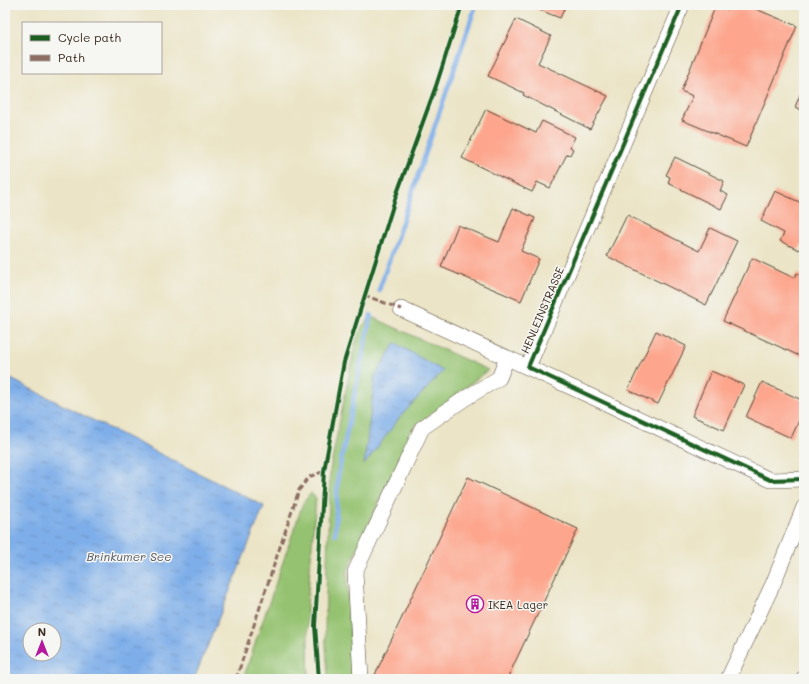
<svg xmlns="http://www.w3.org/2000/svg" width="809" height="684" viewBox="0 0 809 684" font-family="Mali,sans-serif">
	<style>
		.green { fill: #94c270; stroke: #687647 }
		.water { fill: url(#water-ripples); stroke: #5c6c84; fill-rule: evenodd }
		.lines { fill: none; stroke-linecap: round; stroke-linejoin: round }
		.stream { stroke: #7eaee9; stroke-width: 4.5 }
		.building { fill: #fda68d }
		.minor-casing { stroke: #554637; stroke-width: 16 }
		.minor { stroke: #fff; stroke-width: 15 }
		.quiet { stroke: #8d6e63; stroke-width: 3; stroke-dasharray: 6 3; stroke-linecap: butt }
		.cycleway-casing { stroke: #f6f6f2; stroke-width: 6 }
		.cycleway { stroke: #1b5e20; stroke-width: 4 }
		.labels { text-anchor: middle; dominant-baseline: central; stroke-width: 3; stroke-linejoin: round; paint-order: stroke }
		.street-label { font-size: 11px; fill: #3b2a1e; stroke: #f6f6f2 }
		.poi-label { font-size: 11px; fill: #3b2a1e; stroke: #f6f6f2; text-anchor: start }
		.water-label { font-size: 12px; font-style: italic; fill: #525865; stroke: #f6f6f2 }
	</style>
	<defs>
		<pattern id="water-ripples" width="26" height="14" patternUnits="userSpaceOnUse"><rect width="26" height="14" fill="#7eaee9"/><path d="M2 4q2-2 4 0t4 0M15 11q2-2 4 0t4 0" fill="none" stroke="#688ebc"/></pattern>
	</defs>
	<rect width="100%" height="100%" fill="#f6f6f2"/>
	<filter id="ink" filterUnits="userSpaceOnUse"><feTurbulence type="fractalNoise" baseFrequency=".025" numOctaves="2"/><feDisplacementMap in="SourceGraphic" scale="8" xChannelSelector="R" yChannelSelector="G"/><feConvolveMatrix kernelMatrix="1 2 1 2 8 2 1 2 1" color-interpolation-filters="sRGB"/></filter>
	<filter id="wash" filterUnits="userSpaceOnUse"><feTurbulence type="fractalNoise" baseFrequency=".012" numOctaves="4" result="noise"/><feDisplacementMap in="SourceGraphic" scale="16" xChannelSelector="R" yChannelSelector="G"/><feGaussianBlur stdDeviation="0.9" result="paint"/><feColorMatrix in="noise" values="0 0 0 0 0 0 0 0 0 0 0 0 0 0 0 0 0 1.4 0 .05"/><feComposite in="paint" operator="in"/></filter>
	<g filter="url(#wash)">
		<rect width="100%" height="100%" fill="#ebe4c6"/>
		<path class="green" d="M374,318L488,370L413,428L347,572L352,679H328L325,627L330,470L355,344C359,332 362,321 374,318Z
			M311,493L316,498L307,605L309,679H243L303,503Z"/>
		<path class="water" d="M395,343L443,371L400,417L364,465L375,376Z
			M5,376L264,506L194,679H5ZM30,630H54V654H30Z"/>
		<g class="lines">
			<path class="stream" d="M379,290L476,5
				M335,534L338,475L371,315"/>
		</g>
		<g id="blocks">
			<path class="building" d="M527,5H566L560,18Z
				M716,5L728,10L730,5H746L797,26L746,147L682,120L693,96L681,91Z
				M516,19L551,36L538,63L608,96L590,129L523,95L524,93L488,76Z
				M804,85V111L795,107Z
				M486,109L536,133L542,121L575,137L570,147L573,149L570,155L567,154L550,188L537,182L532,192L462,158Z
				M675,157L724,181L720,191L728,195L721,209L668,183L670,177L666,175Z
				M775,191L804,204V241L799,250L780,241L784,233L761,221Z
				M513,208L535,218L521,251L539,259L521,301L441,267L458,225L499,242Z
				M627,215L699,251L710,228L737,241L706,305L607,256Z
				M752,258L794,278L797,273L804,277V358L723,321Z
				M656,331L686,346L658,404L628,390Z
				M711,371L744,385L724,430L692,416Z
				M762,382L804,401V410L791,438L746,417Z
				M468,477L578,529L507,679H373Z"/>
		</g>
	</g>
	<g filter="url(#ink)">
		<use href="#blocks" fill-opacity="0" stroke="#554637" stroke-width="1"/>
		<g class="lines">
			<defs>
				<path id="minor" d="M401,309L599,400L770,480L804,479
					M528,367L682,5
					M361,679L355,572L422,428L464,399L499,378L507,358
					M728,679L773,584L804,507
					M803,679L804,678"/>
			</defs>
			<use href="#minor" class="minor-casing"/>
			<use href="#minor" class="minor"/>
			<path class="quiet" d="M364,295L401,309
				M236,679L299,490L309,477L324,471"/>
			<defs>
				<path id="cycleway" d="M682,5L528,367L770,480L804,479
					M319,679L315,626L324,471L344,362L396,196L436,86L462,5"/>
			</defs>
			<use href="#cycleway" class="cycleway-casing"/>
			<use href="#cycleway" class="cycleway"/>
		</g>
	</g>
	<defs>
		<symbol id="building-ring" viewBox="-11 -11 22 22"><circle r="9.5" fill="#f6f6f2" stroke="#b5179e" stroke-width="1.5"/><path d="M-4-6H4V6H1V3H-1V6H-4ZM-2.5-4.3h1.7v1.8h-1.7ZM.8-4.3h1.7v1.8H.8ZM-2.5-1h1.7V.8h-1.7ZM.8-1h1.7V.8H.8Z" fill="#b5179e"/></symbol>
	</defs>
	<g fill-rule="evenodd">
		<use href="#building-ring" x="465" y="594" width="20" height="20"/>
	</g>
	<g class="labels">
		<g class="street-label">
			<text transform="translate(542 310) rotate(-67)">HENLEINSTRASSE</text>
		</g>
		<g class="poi-label">
			<text x="488" y="604">IKEA Lager</text>
		</g>
		<g class="water-label">
			<text x="129" y="556">Brinkumer See</text>
		</g>
	</g>
	<rect width="809" height="684" fill="none" stroke="#f6f6f2" stroke-width="20"/>
	<rect x="22" y="22" width="140" height="52" fill="#f6f6f2" stroke="#aba49d"/>
	<rect x="30" y="35" width="20" height="6" fill="#1b5e20" stroke="#aba49d"/>
	<text x="58" y="42" font-size="12" fill="#3b2a1e">Cycle path</text>
	<rect x="30" y="55" width="20" height="6" fill="#8d6e63" stroke="#aba49d"/>
	<text x="58" y="62" font-size="12" fill="#3b2a1e">Path</text>
	<g transform="translate(42 642)"><circle r="19" fill="#f6f6f2" stroke="#aba49d"/>
	<path d="M0-3L7 15L0 10L-7 15Z" fill="#b5179e"/>
	<text y="-6" font-size="11" font-weight="bold" text-anchor="middle" fill="#3b2a1e">N</text>
	</g>
</svg>
